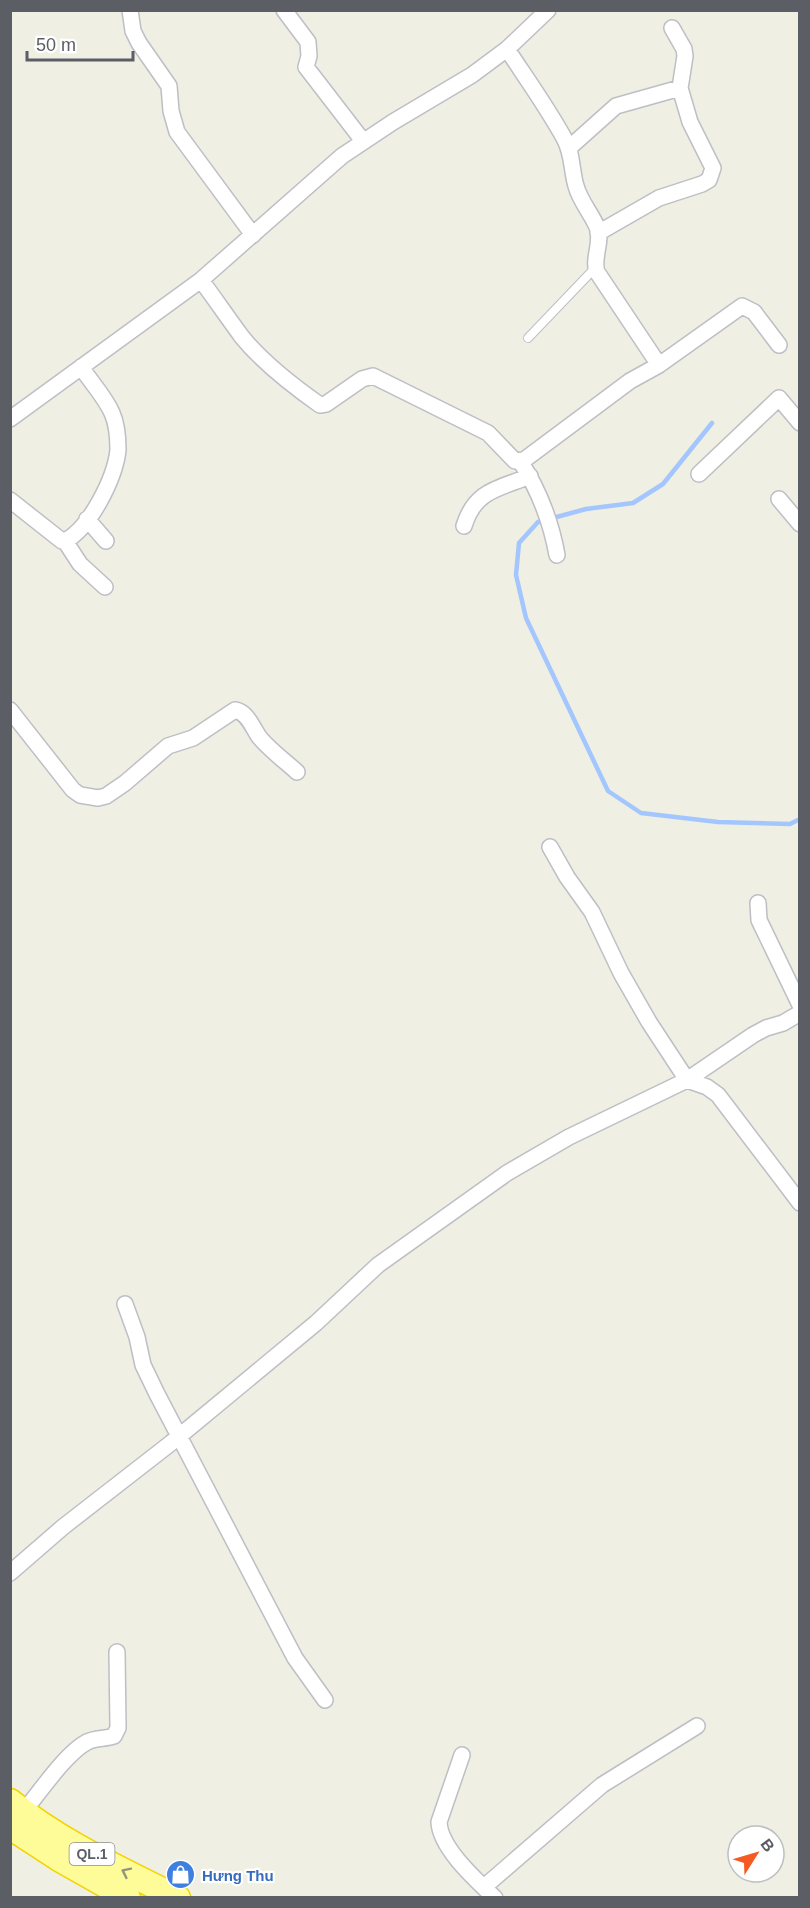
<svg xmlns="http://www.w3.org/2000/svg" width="810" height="1908" viewBox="0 0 810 1908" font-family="Arial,sans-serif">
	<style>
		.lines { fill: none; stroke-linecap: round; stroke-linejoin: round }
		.stream { stroke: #a3c6ff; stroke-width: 4.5 }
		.service-casing { stroke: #bdbfc5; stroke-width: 10 }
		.minor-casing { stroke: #bdbfc5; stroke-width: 18 }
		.trunk-casing { stroke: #f2d300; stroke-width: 27 }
		.service { stroke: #fff; stroke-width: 8 }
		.minor { stroke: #fff; stroke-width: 15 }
		.trunk { stroke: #fefb99; stroke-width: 24 }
		.oneway { stroke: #949577 }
		.labels { text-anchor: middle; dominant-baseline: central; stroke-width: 4.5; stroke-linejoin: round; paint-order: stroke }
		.shield { fill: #fff; stroke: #8c8e93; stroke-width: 1.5 }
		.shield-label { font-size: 14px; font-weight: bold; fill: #5b5e65 }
		.shop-label { font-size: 15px; font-weight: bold; fill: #366cbe; stroke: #fff; text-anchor: start }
	</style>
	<rect width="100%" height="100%" fill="#efefe3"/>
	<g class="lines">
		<path class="stream" d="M712,423L663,484L633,503L586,509L538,522L519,543L516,575L526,618L608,791L641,813L718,822L790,824L800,819"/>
		<defs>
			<path id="service" d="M528,338L595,268"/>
			<path id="minor" d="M130,10L133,31L139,43L169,86L171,111L177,132L253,235
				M284,10L308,42L309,56L306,67L363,141
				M569,148L616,106L680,88
				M598,233L659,198L702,184L709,180L713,168L690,122L680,88L685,56L684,49L672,28
				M201,280C215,299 228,318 242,337C264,364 293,386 320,405L326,404L362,379L373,376L488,433L515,461L524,460L630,381L659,365L597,272C592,258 603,242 597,227C591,213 580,201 576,186C571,169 573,154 564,138C547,107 526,78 507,49
				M659,365L742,306L754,312L779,345
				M10,419L201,280L342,156L393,122L472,75L507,49L548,10
				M520,461C539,490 551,522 557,555
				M699,474L779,398L800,423
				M779,499L800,524
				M10,500L62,541H65C90,528 115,478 118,450C118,439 117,424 112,413C105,397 91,382 81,367
				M87,519L106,541
				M464,526C475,490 498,489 530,476
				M65,541L80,564L105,587
				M10,710L73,790L80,795L98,798L106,796L125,783L168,746L193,738L235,710C248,712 253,729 260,738C271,751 285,761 297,772
				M550,847L567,877L592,912L621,973L649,1022L687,1080L707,1087L718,1095L800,1203
				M758,903L759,920L800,1005
				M125,1304L137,1337L143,1365L157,1394L295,1658L325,1700
				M10,1573L63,1527L171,1443L316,1323L378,1265L507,1173L569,1137L687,1080L753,1035L766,1028L783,1023L800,1013
				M462,1755L439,1822C440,1848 476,1880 495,1898
				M24,1811C40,1792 66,1753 87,1742C95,1738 105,1739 114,1736L118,1728L117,1652
				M484,1887L602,1785L697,1726"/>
			<path id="trunk" d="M10,1801C60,1842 121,1869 178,1898
				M10,1827L59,1859L128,1898"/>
		</defs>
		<use href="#service" class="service-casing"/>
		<use href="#minor" class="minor-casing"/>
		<use href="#trunk" class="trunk-casing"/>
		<use href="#service" class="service"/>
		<use href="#minor" class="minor"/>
		<use href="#trunk" class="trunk"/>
	</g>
	<defs><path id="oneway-chevron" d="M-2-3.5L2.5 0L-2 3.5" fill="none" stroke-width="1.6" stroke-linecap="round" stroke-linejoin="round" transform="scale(1.5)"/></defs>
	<use class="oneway" href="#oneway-chevron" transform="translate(126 1872) rotate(-154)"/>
	<defs>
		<symbol id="shop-disc" viewBox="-11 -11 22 22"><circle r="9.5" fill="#3f7fe0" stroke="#fff"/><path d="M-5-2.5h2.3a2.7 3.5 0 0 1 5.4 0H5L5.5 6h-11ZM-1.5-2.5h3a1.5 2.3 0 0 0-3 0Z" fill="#fff"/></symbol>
	</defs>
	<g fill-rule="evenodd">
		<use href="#shop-disc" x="164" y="1858" width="33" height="33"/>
	</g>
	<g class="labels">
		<rect class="shield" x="69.5" y="1843" width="45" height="22" rx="4.5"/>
		<g class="shield-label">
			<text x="92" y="1854">QL.1</text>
		</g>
		<g class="shop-label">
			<text x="202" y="1875">Hưng Thu</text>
		</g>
	</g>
	<rect width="810" height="1908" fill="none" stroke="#5b5e65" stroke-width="24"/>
	<g transform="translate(756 1854) rotate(53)"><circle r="28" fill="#ffffff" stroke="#bdbfc1" stroke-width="1.5"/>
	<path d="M0-4.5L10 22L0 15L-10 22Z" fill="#f55a23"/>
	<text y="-9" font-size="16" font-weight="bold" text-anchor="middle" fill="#5b5e65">B</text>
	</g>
	<path d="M27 51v9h106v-9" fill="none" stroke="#5b5e65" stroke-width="3"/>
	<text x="36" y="51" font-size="18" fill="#5b5e65" stroke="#ffffff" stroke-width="4.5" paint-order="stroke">50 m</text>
</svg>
